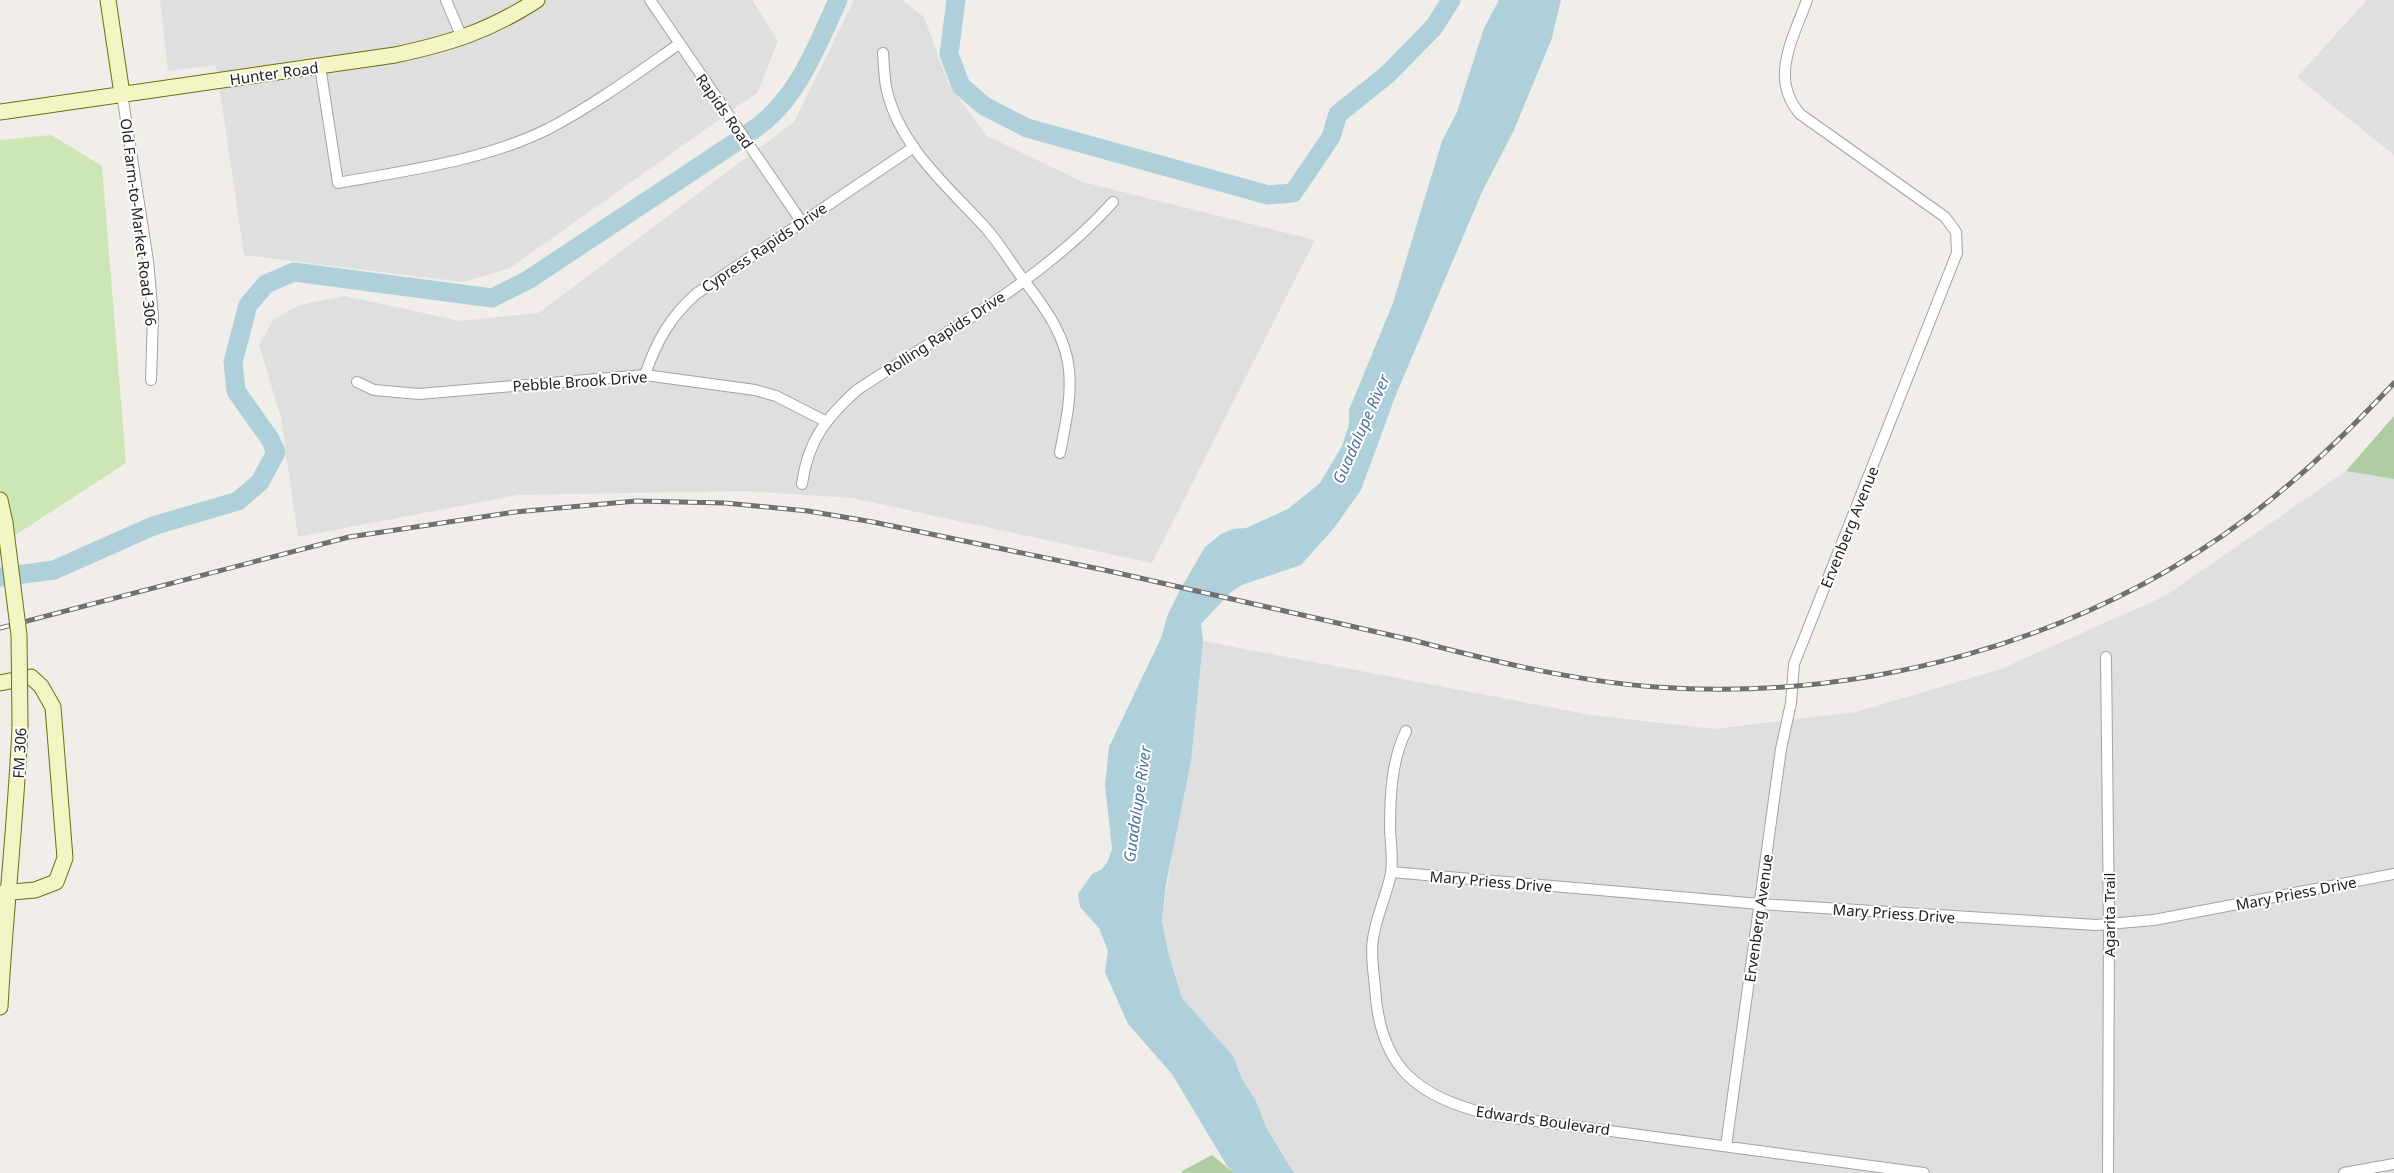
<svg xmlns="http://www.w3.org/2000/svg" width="2394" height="1173" viewBox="0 0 2394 1173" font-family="'Noto Sans',sans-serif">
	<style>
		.residential { fill: #e0dfdf }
		.grass { fill: #cde6b5 }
		.forest { fill: #afcca2 }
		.water { fill: #aed0da }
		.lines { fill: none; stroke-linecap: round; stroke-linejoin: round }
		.river { stroke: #aed0da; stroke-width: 19 }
		.street-casing { stroke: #a3a3a3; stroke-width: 12 }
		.secondary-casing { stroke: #687210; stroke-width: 17 }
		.street { stroke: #fff; stroke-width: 10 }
		.secondary { stroke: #f2f5c4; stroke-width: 15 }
		.rail-casing { stroke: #707070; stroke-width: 5 }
		.rail { stroke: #fff; stroke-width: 3; stroke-dasharray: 9; stroke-linecap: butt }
		.secondary-bridge-casing { stroke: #687210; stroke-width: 17; stroke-linecap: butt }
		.secondary-bridge { stroke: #f2f5c4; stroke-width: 15 }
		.labels { text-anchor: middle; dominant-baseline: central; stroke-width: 4; stroke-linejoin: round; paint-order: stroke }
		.street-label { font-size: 15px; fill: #222; stroke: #fff }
		.water-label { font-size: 16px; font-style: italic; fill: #4f759b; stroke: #fff }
	</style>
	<rect width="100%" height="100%" fill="#f1eee9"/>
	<path class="residential" d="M160,0H752L778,41L758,92L510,268L463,282L244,255L216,65L168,71Z
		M854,0H902L924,17L949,85L987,136L1083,182L1315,240L1152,563L852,498L744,491L518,495L298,537L281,418L259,345L273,320L300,305L345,296L460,321L538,313L794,122Z
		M2367,0H2394V155L2297,77Z
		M2346,471L2394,479V1173H1294L1267,1129L1256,1101L1242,1079L1233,1056L1182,998L1168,952L1162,921L1203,641L1591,715L1714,729L1856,712L2001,669L2165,596Z"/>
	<path class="grass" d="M51,135L102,166L126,463L0,545V140Z"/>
	<path class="forest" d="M2394,416V479L2346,471Z
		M1212,1155L1234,1173H1182V1171Z"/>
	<path class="water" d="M1499,0H1561L1552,38L1514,130L1482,192L1395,397L1361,490L1334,528L1301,565L1242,585L1231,592L1201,624L1203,641L1191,761L1166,884L1162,921L1168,952L1182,998L1233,1056L1242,1079L1256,1101L1267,1129L1294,1173H1234L1227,1166L1172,1074L1128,1024L1105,972L1108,951L1099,928L1080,907L1078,894L1092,874L1102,869L1108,861L1112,849L1105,785L1109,747L1161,638L1168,614L1180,590L1205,547L1221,534L1233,529L1246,528L1288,509L1320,483L1342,446L1349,425V410L1393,303L1442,141L1457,112L1484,28Z"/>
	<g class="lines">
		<path class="river" d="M956,0L949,54L961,86L984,106L1027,128L1268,195L1293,193L1331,137L1338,114L1388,74L1434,27L1451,0
			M750,132C796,103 816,48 838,0
			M0,577L54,570L153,526L238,501L260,482L276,452L270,439L236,391L233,362L248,305L266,284L294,272L492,298L528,280L736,142"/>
		<defs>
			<path id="street" d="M446,0L462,38
				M650,0L801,221
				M883,53C884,65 884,79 887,91C900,146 947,186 983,225C1000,243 1011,264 1026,283C1046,309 1066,337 1069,370C1072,398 1065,426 1060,453
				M320,66L338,183C408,170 483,161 548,129C594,105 636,74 679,44
				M122,94L148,261L153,316L151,380
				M645,375C656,342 670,317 696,294L914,147
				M357,382L374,390L419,394L645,375L755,390L776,396L827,422
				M802,484C808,441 825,419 857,390C945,332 1042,281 1113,202
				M2106,657L2109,924L2108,1173
				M1406,731C1391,762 1390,797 1390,831C1391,844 1393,860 1391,873C1387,895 1376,916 1373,939C1370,954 1374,972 1375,988C1380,1068 1416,1096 1491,1115L1924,1173
				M1391,872L1760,904L2096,925L2154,920L2394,874
				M1726,1146L1781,749L1791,703L1794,664L1957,253L1956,232L1945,217L1800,114C1769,78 1793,39 1807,0
				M2344,1173L2394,1164"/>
			<path id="secondary" d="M108,0L122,94
				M0,112L395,55C451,43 489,31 537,0
				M0,500L5,523
				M0,683L31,677L41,686L53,707L65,858L56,882L35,890L0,893
				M0,1007C5,913 16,820 20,726"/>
		</defs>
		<use href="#street" class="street-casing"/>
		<use href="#secondary" class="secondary-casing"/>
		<use href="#street" class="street"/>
		<use href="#secondary" class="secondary"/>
		<defs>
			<path id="rail" d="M0,628L349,537L515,512L636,501L725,503L808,511L873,522L1109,571L1412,640C1492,661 1573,681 1656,687C1861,702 2082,642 2247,518C2301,478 2348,432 2394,383"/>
		</defs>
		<use href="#rail" class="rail-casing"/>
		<use href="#rail" class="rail"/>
		<defs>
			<path id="secondary-bridge" d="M5,523L19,635L20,726"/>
		</defs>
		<use href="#secondary-bridge" class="secondary-bridge-casing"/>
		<use href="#secondary-bridge" class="secondary-bridge"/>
	</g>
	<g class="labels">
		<g class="street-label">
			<text transform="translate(274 73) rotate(-8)">Hunter Road</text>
			<text transform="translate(725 111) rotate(55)">Rapids Road</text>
			<text transform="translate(139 222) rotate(83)">Old Farm-to-Market Road 306</text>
			<text transform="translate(764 247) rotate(-34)">Cypress Rapids Drive</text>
			<text transform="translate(944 333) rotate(-33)">Rolling Rapids Drive</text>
			<text transform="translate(580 381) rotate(-4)">Pebble Brook Drive</text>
			<text transform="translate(1849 527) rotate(-68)">Ervenberg Avenue</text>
			<text transform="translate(19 753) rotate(-87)">FM 306</text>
			<text transform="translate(1491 881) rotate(5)">Mary Priess Drive</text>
			<text transform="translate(2296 893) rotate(-11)">Mary Priess Drive</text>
			<text transform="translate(1894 913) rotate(4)">Mary Priess Drive</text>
			<text transform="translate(2109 915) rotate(-90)">Agarita Trail</text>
			<text transform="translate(1758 918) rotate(-82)">Ervenberg Avenue</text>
			<text transform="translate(1543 1120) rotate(8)">Edwards Boulevard</text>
		</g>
		<g class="water-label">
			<text transform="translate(1361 429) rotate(-66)">Guadalupe River</text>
			<text transform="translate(1137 804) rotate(-82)">Guadalupe River</text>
		</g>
	</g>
</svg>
